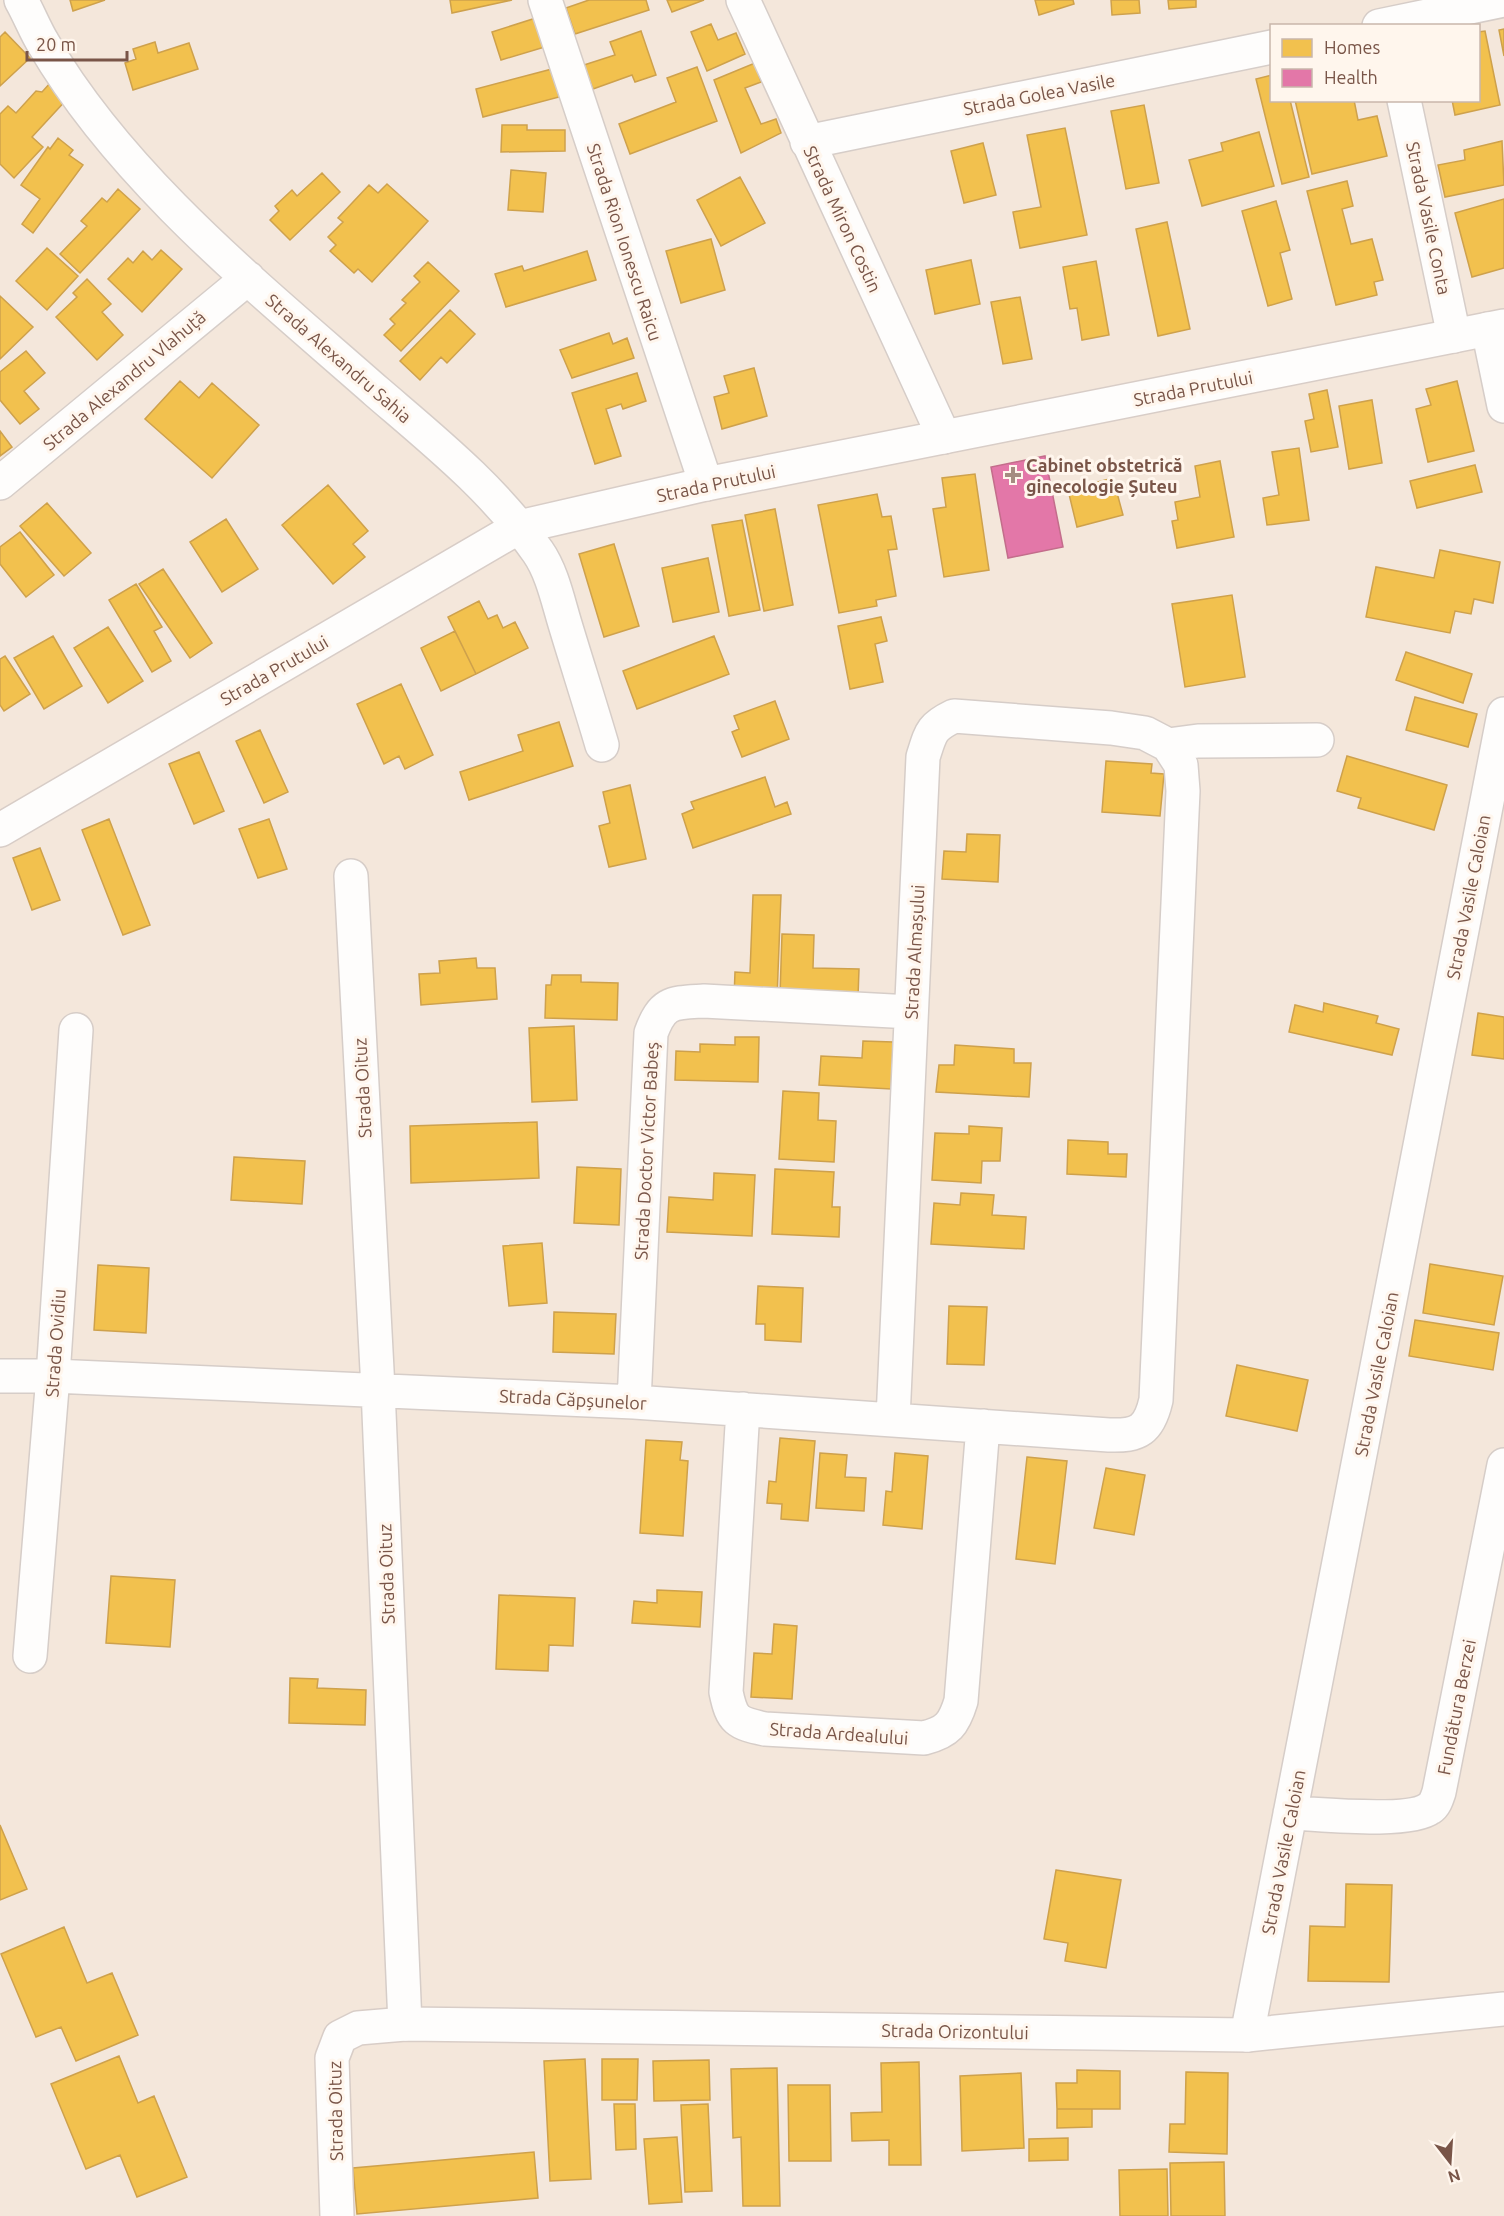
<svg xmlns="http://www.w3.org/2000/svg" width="1504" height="2216" viewBox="0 0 1504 2216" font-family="Ubuntu,sans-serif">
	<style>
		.residential { fill: #f4e7db; fill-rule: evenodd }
		.homes { fill: #f2c14e; stroke: #cea14c; stroke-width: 1.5 }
		.health { fill: #e377a8; stroke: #c36d8b; stroke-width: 1.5 }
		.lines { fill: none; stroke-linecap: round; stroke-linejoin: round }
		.street-casing { stroke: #d6cdc8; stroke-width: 36 }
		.secondary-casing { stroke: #d8cdc7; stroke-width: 36 }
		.street { stroke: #fefdfc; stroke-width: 33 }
		.secondary { stroke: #fefdfc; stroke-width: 33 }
		.poi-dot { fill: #a58c81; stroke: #fff6ed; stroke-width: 2 }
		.labels { text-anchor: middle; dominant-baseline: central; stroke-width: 6; stroke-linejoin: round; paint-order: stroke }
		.street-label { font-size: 18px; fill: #795548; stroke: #fff6ed }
		.poi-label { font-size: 18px; font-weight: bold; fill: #795548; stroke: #fff6ed; text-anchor: start }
	</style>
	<rect width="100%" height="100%" fill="#f8f2eb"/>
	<path class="residential" d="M0,0H1504V2216H0ZM1272,26H1478V100H1272Z"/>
	<path class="homes" d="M70,0H105L73,11Z
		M450,0H512L452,13Z
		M589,0H646L649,10L575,34L566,8Z
		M667,0H704L672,12Z
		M1035,0H1073L1074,4L1039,15Z
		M1111,0H1139L1140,13L1112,15Z
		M1168,0H1196V7L1169,9Z
		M539,17L548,46L501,60L492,32Z
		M711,24L718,40L736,33L745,54L707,71L691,32Z
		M1504,29V56L1499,30Z
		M641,31L656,75L635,82L632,75L593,89L584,65L615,55L610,42Z
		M1485,31L1500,105L1455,115L1452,100H1478V32Z
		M5,32L30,58L0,86V37Z
		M155,42L158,53L189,43L198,69L133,90L125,63L136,59L133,49Z
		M755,63L761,82L745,88L761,124L776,119L781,133L741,153L714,80Z
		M697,67L717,121L630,154L619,124L676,102L667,78Z
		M552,69L559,97L483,117L476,89Z
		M1272,75V100H1290L1309,177L1282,184L1256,79Z
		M51,82L68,98L32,137L43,147L14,178L0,164V114L8,106L16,113L36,91L42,92Z
		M1295,100H1354L1358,120L1377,116L1387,156L1312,174Z
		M1144,105L1159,183L1126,189L1111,111Z
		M502,125H527V130H565V151L501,152Z
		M1065,128L1087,235L1020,248L1013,212L1041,207L1027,135Z
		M1259,132L1274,186L1202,206L1189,160L1223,151L1221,143Z
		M58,138L73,150L69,155L83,165L33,233L22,224L40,199L21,185L48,147L50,149Z
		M1502,141L1504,185L1445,197L1438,165L1465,160L1464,150Z
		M983,143L996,195L964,203L951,151Z
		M511,170L546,173L543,212L508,210Z
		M322,173L340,192L290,240L270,220L279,211L275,206L292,190L297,196Z
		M740,177L765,223L721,246L697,200Z
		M1347,181L1353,206L1342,209L1351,244L1372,239L1383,280L1374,282L1377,295L1336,305L1307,191Z
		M387,184L428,221L372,282L358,269L354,273L330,251L336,245L328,237L343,222L338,218L369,185L378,193Z
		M118,189L140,209L80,273L60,254L87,226L81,221L102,198L107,202Z
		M1504,199V268L1472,277L1455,213Z
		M1276,201L1290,250L1280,253L1292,299L1268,306L1242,211Z
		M1167,222L1190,329L1158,336L1136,229Z
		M711,239L725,290L681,303L666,251Z
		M47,248L78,276L47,310L16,281Z
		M161,250L182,269L142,312L108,279L128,258L133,263L143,251L152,260Z
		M587,251L596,280L506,307L495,274L522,266L524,271Z
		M971,260L980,304L935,314L926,270Z
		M1096,261L1109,335L1082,340L1077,308L1070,309L1063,267Z
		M428,262L459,291L401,351L384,335L395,324L390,319L406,303L402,300L420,282L414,276Z
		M87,279L111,304L102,312L123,335L97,360L56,317L77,297L73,293Z
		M0,296L33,327L0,359Z
		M1020,297L1032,359L1003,364L991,302Z
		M450,310L475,334L447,363L441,357L420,380L400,361Z
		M609,333L613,344L627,338L634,358L572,378L560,350Z
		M26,351L45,373L24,391L39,409L20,424L0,400V372Z
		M754,368L767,416L722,429L714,397L729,393L724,376Z
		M637,373L646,401L623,409L621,404L606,409L621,456L595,464L572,393Z
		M180,381L199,398L212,383L259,425L212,478L145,419Z
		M1457,381L1474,451L1428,462L1416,409L1431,405L1426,389Z
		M1327,390L1338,447L1311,452L1305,421L1314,419L1309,394Z
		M1372,400L1382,463L1349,469L1339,406Z
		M0,431L12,447L0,456Z
		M1299,448L1309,520L1267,525L1263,498L1279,495L1272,452Z
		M1220,461L1234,537L1177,548L1172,521L1178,520L1175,502L1200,497L1195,466Z
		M1475,465L1482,492L1417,508L1410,481Z
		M975,474L989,570L944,577L933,509L946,507L942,478Z
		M1113,478L1123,515L1077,527L1068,490Z
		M328,485L368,531L353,544L365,557L333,584L282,525Z
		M877,494L882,517L891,516L897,549L888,550L896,596L876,600L877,606L839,613L818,505Z
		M47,503L91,553L64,576L20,526Z
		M775,509L793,605L764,611L745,515Z
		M226,519L258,569L222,592L190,542Z
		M742,520L760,610L729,616L712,525Z
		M20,532L54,575L26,597L0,564V547Z
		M614,544L639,626L604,637L579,554Z
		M1440,550L1500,562L1493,603L1474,599L1471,614L1455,611L1450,633L1366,617L1376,567L1434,578Z
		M708,558L719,612L673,622L662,568Z
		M163,569L212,643L190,658L139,584Z
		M136,584L162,627L154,631L171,661L152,672L109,600Z
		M1232,595L1245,677L1185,687L1172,604Z
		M479,601L488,619L497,615L503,628L515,622L528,648L476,674L448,617Z
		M881,617L887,641L875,644L883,682L850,689L838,626Z
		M108,627L143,681L108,703L74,648Z
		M455,631L476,674L441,691L421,648Z
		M53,636L82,686L44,709L14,658Z
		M714,636L729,674L637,709L623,671Z
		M1406,652L1472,674L1463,703L1396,680Z
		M5,656L30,694L4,711L0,705V659Z
		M401,684L433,755L405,769L399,756L384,764L357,704Z
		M1415,697L1477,714L1468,747L1406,730Z
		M775,701L789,739L742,757L732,732L739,729L734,716Z
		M559,722L573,766L469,800L460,772L523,751L518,735Z
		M260,730L288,792L264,803L236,741Z
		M199,752L224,811L194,824L169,764Z
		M1347,756L1447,785L1434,830L1358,808L1361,798L1337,791Z
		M1106,761L1152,764L1151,773L1164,774L1160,816L1102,812Z
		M765,777L775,807L787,802L791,814L693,848L682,814L694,809L691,802Z
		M630,785L646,859L609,867L599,826L610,823L603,792Z
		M109,819L150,925L123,935L82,830Z
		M269,819L287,869L258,878L239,829Z
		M967,834L1000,835L998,882L942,879L944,851L966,852Z
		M40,848L60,900L32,910L13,858Z
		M753,895H781L777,998L734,997L735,972L750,973Z
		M782,934L814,935L813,968L859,969L858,997L780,995Z
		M476,958L477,968H495L497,999L421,1005L419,974L440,973L439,961Z
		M552,975H581V982L618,983L617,1020L545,1018L546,985H551Z
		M1324,1003L1378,1016L1376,1023L1399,1029L1392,1055L1289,1032L1295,1005L1323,1012Z
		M1478,1013L1504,1017V1059L1472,1055Z
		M574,1026L577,1100L532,1102L529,1028Z
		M735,1037H759L758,1082L675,1080L676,1051L700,1052V1044L735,1045Z
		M863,1041L893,1042L891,1089L819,1085L821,1056L862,1058Z
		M955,1045L1014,1049V1063H1031L1029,1097L936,1092L939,1065H954Z
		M783,1091L819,1093L818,1120L836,1121L834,1162L779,1159Z
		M537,1122L539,1178L411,1183L410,1126Z
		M969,1126L1002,1128L1000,1161H982L981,1183L932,1180L935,1133L969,1134Z
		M1068,1140L1108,1142V1154H1127L1126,1177L1067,1174Z
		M234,1157L305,1161L302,1204L231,1200Z
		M577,1167L621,1169L619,1225L574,1223Z
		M775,1169L834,1172L832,1207H840L839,1237L772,1234Z
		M714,1173L755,1175L752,1236L667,1232L669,1197L713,1200Z
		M961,1193L994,1195L992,1215L1026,1217L1024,1249L931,1244L934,1203L960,1205Z
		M542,1243L547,1303L509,1306L503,1246Z
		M1430,1264L1503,1276L1494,1325L1423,1313Z
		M98,1265L149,1268L146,1333L94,1330Z
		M758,1286L803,1288L801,1342L765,1340V1324H756Z
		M949,1306L987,1307L984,1365L947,1364Z
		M554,1312L616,1314L614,1354L553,1352Z
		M1415,1320L1499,1333L1493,1370L1409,1356Z
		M1237,1365L1308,1380L1297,1431L1226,1416Z
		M780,1438L815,1441L808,1521L781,1519L782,1504L767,1503L769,1481L776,1482Z
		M646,1440L682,1442L680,1460L688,1461L683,1536L640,1533Z
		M820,1453L847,1455L845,1477L866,1478L864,1511L816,1508Z
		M895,1453L928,1456L922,1529L883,1525L886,1491L892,1492Z
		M1027,1457L1067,1461L1055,1564L1016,1559Z
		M1106,1468L1145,1475L1134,1535L1094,1528Z
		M111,1576L175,1580L170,1647L106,1643Z
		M657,1590L702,1592L700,1627L632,1623L634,1601L657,1603Z
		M499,1595L575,1598L573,1646L549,1645L548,1671L496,1669Z
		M774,1624L797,1626L792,1699L751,1697L754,1653L772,1654Z
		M290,1678L318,1679L317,1688L366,1690L365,1725L289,1723Z
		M0,1825L27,1889L0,1900Z
		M1056,1870L1121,1880L1106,1968L1065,1961L1068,1943L1044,1939Z
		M1346,1884L1392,1885L1389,1982L1308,1981L1310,1926L1345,1927Z
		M64,1927L87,1983L112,1973L138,2035L76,2061L61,2027L36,2037L1,1954Z
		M119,2056L138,2103L154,2096L187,2177L137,2197L120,2155L86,2169L51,2084Z
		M585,2059L591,2179L550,2181L544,2061Z
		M602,2059H638L637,2100H602Z
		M709,2060L710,2100L654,2101L653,2061Z
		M919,2062L921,2165H889V2140L852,2141L851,2113L882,2112L881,2063Z
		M777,2068L780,2206H743L741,2137L733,2138L731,2069Z
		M1077,2070L1120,2071V2109H1057L1056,2083H1077Z
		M1186,2072L1228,2073L1227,2154L1169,2152L1170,2124H1185Z
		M1021,2073L1024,2148L962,2151L960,2076Z
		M788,2085H830L831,2161H789Z
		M614,2104H635L636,2149L616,2150Z
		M708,2104L712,2191L685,2192L681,2105Z
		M1057,2109H1092V2127L1057,2128Z
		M677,2137L682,2202L649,2204L644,2139Z
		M1068,2138V2160L1029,2161V2139Z
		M534,2152L538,2198L357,2214L353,2168Z
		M1224,2162L1225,2216H1171L1170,2163Z
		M1167,2169L1168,2216H1120L1119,2170Z"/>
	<path class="health" d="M1045,456L1063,547L1008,558L991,467Z"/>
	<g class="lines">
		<defs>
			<path id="street" d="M21,0C29,14 35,30 43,43C123,180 259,288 377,392C434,441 494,489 538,552C552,572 558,601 565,624C577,664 590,704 602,745
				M545,0L706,484
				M743,0L944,437
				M1379,26L1504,0
				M1404,100L1454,336
				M807,142L1272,47
				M1488,329L1504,406
				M0,483L248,278
				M1168,745L1198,741L1317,740
				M351,876L378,1389L405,2024
				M0,1376H53L634,1402L1109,1435C1139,1436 1149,1430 1156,1400L1183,791L1181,765L1168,745L1145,733L1111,728L954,716C931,727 931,732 923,757L893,1419
				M634,1402L651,1033C663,1001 672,1003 704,1001L911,1012
				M743,1409L726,1692C732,1721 737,1723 765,1729L924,1738C948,1732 954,1724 961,1701L983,1426
				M30,1656L53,1376L76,1030
				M1290,1813C1320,1814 1409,1824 1430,1808C1435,1805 1437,1798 1439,1792L1504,1465
				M1247,2035L1504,714"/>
			<path id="secondary" d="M0,830L519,527L706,484L1504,326
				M337,2216L332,2058L340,2037L358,2028L405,2024L1247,2035L1504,2009"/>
		</defs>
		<use href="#street" class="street-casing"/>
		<use href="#secondary" class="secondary-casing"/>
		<use href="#street" class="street"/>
		<use href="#secondary" class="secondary"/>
	</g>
	<path class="poi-dot" d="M1010 466h6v6h6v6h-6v6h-6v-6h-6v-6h6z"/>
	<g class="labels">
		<g class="street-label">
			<text transform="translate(1039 94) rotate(-11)">Strada Golea Vasile</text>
			<text transform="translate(1429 218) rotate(78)">Strada Vasile Conta</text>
			<text transform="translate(843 219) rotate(65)">Strada Miron Costin</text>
			<text transform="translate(625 242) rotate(72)">Strada Rion Ionescu Raicu</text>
			<text transform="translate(339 358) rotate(41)">Strada Alexandru Sahia</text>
			<text transform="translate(124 380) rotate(-40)">Strada Alexandru Vlahuță</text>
			<text transform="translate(1193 388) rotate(-11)">Strada Prutului</text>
			<text transform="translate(716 483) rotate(-12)">Strada Prutului</text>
			<text transform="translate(274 670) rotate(-30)">Strada Prutului</text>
			<text transform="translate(1468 897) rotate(-79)">Strada Vasile Caloian</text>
			<text transform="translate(914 952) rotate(-87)">Strada Almașului</text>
			<text transform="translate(362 1088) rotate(-93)">Strada Oituz</text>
			<text transform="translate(646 1151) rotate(-87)">Strada Doctor Victor Babeș</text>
			<text transform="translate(55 1343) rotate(-86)">Strada Ovidiu</text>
			<text transform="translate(1376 1374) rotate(-79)">Strada Vasile Caloian</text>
			<text transform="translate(573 1399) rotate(3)">Strada Căpșunelor</text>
			<text transform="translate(386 1574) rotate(-92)">Strada Oituz</text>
			<text transform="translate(1456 1707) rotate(-79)">Fundătura Berzei</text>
			<text transform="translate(839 1733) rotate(4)">Strada Ardealului</text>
			<text transform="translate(1283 1852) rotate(-79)">Strada Vasile Caloian</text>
			<text transform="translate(955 2031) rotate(1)">Strada Orizontului</text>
			<text transform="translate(335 2111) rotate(-91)">Strada Oituz</text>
		</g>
		<g class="poi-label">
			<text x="1026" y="465">Cabinet obstetrică<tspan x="1026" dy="21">ginecologie Șuteu</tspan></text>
		</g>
	</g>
	<rect x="1270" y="24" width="210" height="78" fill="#fff6ed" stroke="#c9b6ab" stroke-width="1.5"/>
	<rect x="1282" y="39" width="30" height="18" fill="#f2c14e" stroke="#c9b6ab" stroke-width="1.5"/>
	<text x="1324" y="54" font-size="18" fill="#795548">Homes</text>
	<rect x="1282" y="69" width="30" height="18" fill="#e377a8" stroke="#c9b6ab" stroke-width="1.5"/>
	<text x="1324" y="84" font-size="18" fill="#795548">Health</text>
	<g transform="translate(1450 2162) rotate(163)" stroke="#fff6ed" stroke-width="4.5" paint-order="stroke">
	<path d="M0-4.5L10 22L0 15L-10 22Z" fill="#795548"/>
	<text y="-9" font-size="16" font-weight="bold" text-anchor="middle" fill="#795548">N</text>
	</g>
	<path d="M27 51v9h100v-9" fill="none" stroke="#795548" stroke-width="3"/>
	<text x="36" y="51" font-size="18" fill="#795548" stroke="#fff6ed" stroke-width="4.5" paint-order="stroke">20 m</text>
</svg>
